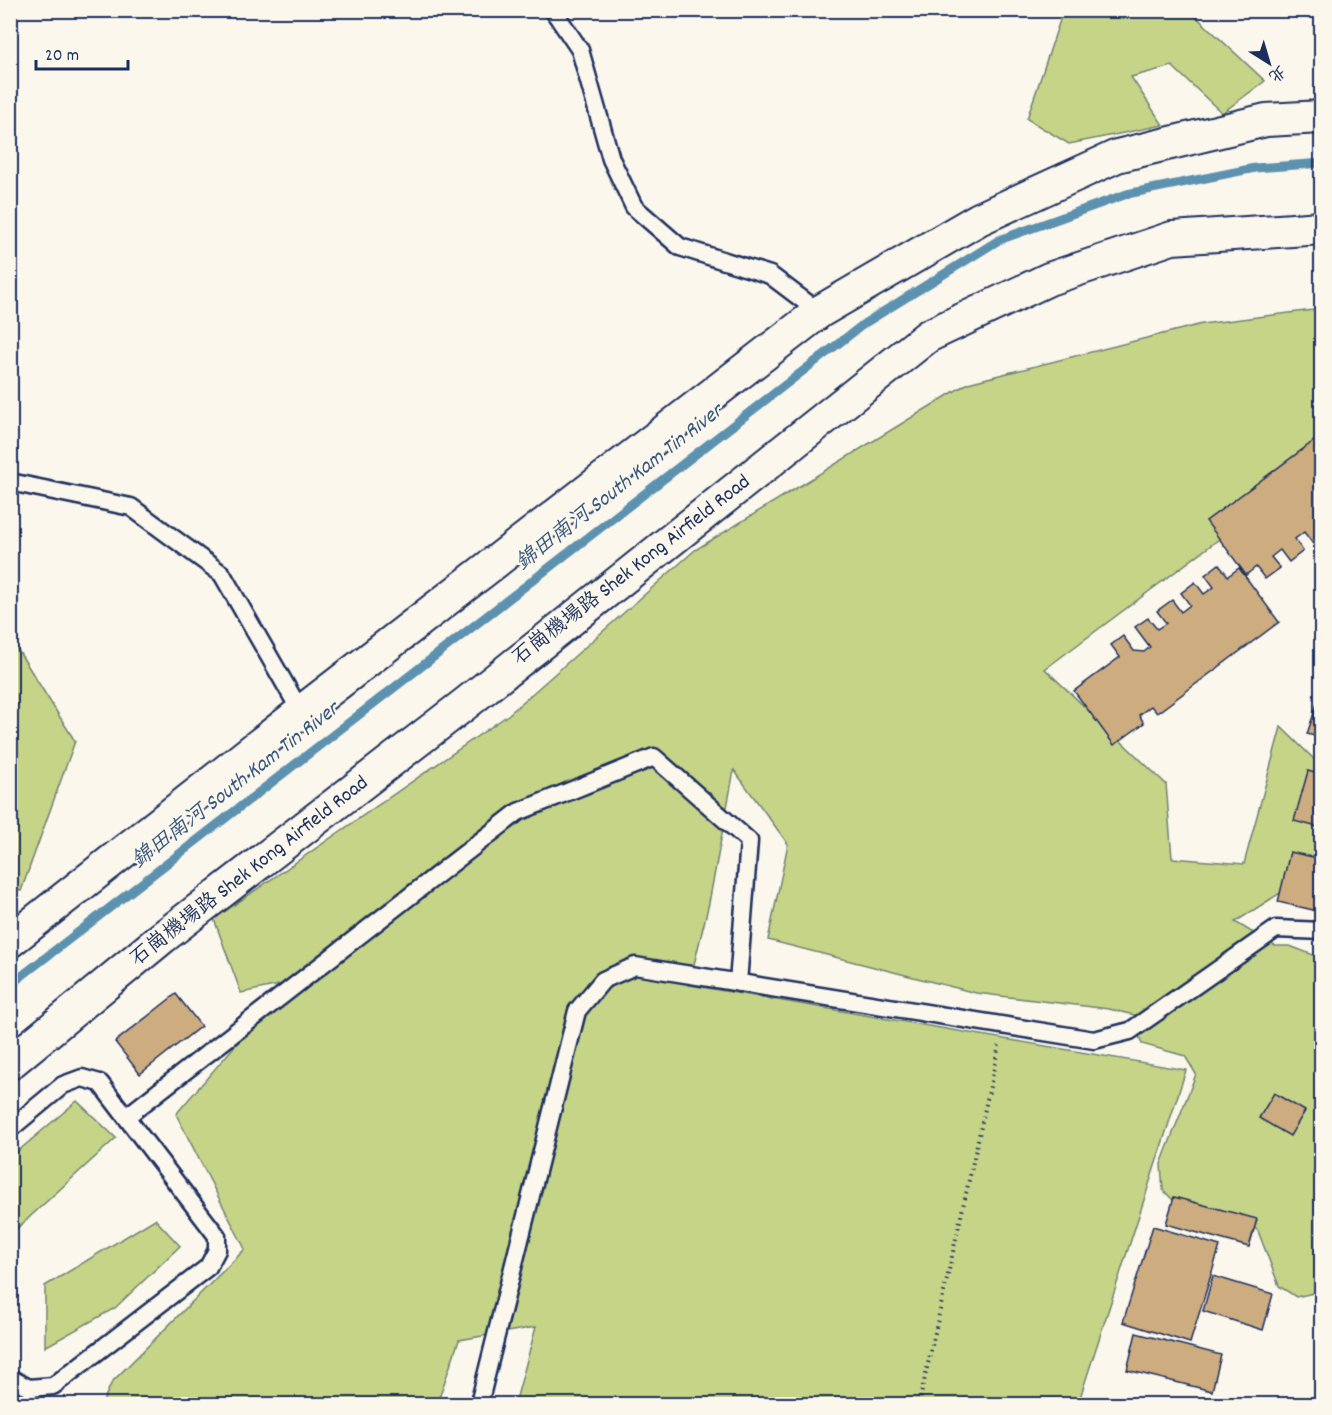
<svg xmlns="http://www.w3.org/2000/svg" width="1332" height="1415" viewBox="0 0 1332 1415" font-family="Dekko,'LXGW WenKai TC',sans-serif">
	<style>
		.green { fill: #c6d488; stroke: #708273; stroke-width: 1.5 }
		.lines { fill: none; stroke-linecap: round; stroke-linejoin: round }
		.stream { stroke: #5b91af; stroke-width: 9 }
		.building { fill: #cdac80; stroke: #1b2f5e; stroke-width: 1.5 }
		.lane-casing { stroke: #1b2f5e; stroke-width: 21 }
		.street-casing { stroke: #1b2f5e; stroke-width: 36 }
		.path { stroke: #1b2f5e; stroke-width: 4; stroke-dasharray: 1.5 4.5; stroke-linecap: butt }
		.lane { stroke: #fbf7ec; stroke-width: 16 }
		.street { stroke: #fbf7ec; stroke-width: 32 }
		.labels { text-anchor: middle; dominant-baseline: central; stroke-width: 4.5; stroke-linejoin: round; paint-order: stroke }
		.street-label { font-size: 21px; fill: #1b2f5e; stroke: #fbf7ec }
		.water-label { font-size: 22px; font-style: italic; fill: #365880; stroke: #fbf7ec }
	</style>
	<rect width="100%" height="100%" fill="#fbf7ec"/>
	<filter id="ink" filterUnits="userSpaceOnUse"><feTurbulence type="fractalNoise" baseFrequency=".0167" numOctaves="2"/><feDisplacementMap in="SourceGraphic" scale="12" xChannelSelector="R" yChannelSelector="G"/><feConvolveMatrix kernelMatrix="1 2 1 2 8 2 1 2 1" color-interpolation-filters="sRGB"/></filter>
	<g filter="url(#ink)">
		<path class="green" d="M1063,11H1190L1265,81L1222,113L1172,66L1131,77L1163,125L1069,144L1027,119Z
			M1321,309V458L1293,484L1045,669L1166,784L1172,858L1244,864L1281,727L1317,762L1312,806L1321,808V863L1302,879L1235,922L1275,946H1290L1321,958L1322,1288L1318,1292L1296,1297L1279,1286L1258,1231L1248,1221L1176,1203L1163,1190L1161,1164L1196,1074L1185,1056L1142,1044L1138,1033L1156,1020L1109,1009L976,993L768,940L788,844L734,770L709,903L689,985L1186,1070L1078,1404H515L536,1327L459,1340L437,1404H102L112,1382L245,1249L176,1114L289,983L241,993L214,919L508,715L695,550L968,383L1202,324Z
			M11,639L75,741L21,891L10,888Z
			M77,1101L116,1138L11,1234V1157Z
			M155,1219L180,1246L115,1308L45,1347V1286Z"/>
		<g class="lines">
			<path class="stream" d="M10,985L865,323L999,240L1127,194L1255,168L1322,163"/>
		</g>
		<path class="building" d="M1322,435V519L1319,521L1322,525V537L1313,544L1304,532L1295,539L1303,551L1289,562L1280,550L1271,557L1280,568L1265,579L1256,567L1246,575L1206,521Z
			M1219,564L1228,576L1239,568L1279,622L1157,713L1151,706L1139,715L1144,723L1114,745L1074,691L1120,657L1111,645L1123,636L1134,651L1144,652L1150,647L1135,627L1148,618L1157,629L1166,623L1157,611L1172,600L1181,612L1190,605L1181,593L1195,582L1204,594L1214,587L1205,575Z
			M1322,689V738L1307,734Z
			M1308,771L1322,775V828L1294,821Z
			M1290,852L1322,859V912L1278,902Z
			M176,994L201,1026L140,1074L115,1042Z
			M1274,1093L1305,1111L1290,1136L1259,1118Z
			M1174,1197L1257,1219L1249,1247L1166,1224Z
			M1153,1226L1220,1246L1190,1343L1123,1322Z
			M1213,1276L1273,1294L1263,1330L1203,1311Z
			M1136,1333L1221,1355L1212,1391L1127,1370Z"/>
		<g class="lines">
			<defs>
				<path id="lane" d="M553,10L580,50L611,159L634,207L680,247L770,275L819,312
					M10,482L131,507L222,574L301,712
					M126,1117L518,812L654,757L749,841L738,983
					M10,1129L63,1085L82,1078L100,1083L217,1236V1250L208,1267L53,1386L29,1388L10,1378
					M479,1404L577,1011L603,980L635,966L1094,1040L1130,1031L1276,929L1322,931"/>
				<path id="street" d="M10,941L301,712L819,312L979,219L1117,156L1266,120L1322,117
					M10,1063L163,937L465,704L928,336L1049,279L1172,238L1322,228"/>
			</defs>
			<use href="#lane" class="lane-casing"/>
			<use href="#street" class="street-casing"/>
			<path class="path" d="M919,1404L999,1046"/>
			<use href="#lane" class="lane"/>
			<use href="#street" class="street"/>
		</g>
	</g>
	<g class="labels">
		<g class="street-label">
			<text transform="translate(632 571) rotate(-38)">石崗機場路 Shek Kong Airfield Road</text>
			<text transform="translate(250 872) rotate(-38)">石崗機場路 Shek Kong Airfield Road</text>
		</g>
		<g class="water-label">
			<text transform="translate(620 488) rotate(-38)">錦田南河 South Kam Tin River</text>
			<text transform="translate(236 786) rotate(-38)">錦田南河 South Kam Tin River</text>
		</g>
	</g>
	<rect width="1332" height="1415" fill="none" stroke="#fbf7ec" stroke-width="36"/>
	<rect x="18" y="18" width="1296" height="1379" fill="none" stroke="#1b2f5e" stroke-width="2" filter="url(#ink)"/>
	<g transform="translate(1269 63) rotate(143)" stroke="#fbf7ec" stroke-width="4.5" paint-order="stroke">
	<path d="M0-4.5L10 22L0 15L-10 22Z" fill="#1b2f5e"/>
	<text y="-9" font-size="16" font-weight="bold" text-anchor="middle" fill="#1b2f5e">北</text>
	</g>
	<path d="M36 60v9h92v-9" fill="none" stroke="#1b2f5e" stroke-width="3"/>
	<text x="45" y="60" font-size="18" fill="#1b2f5e" stroke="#fbf7ec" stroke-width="4.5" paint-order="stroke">20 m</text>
</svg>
